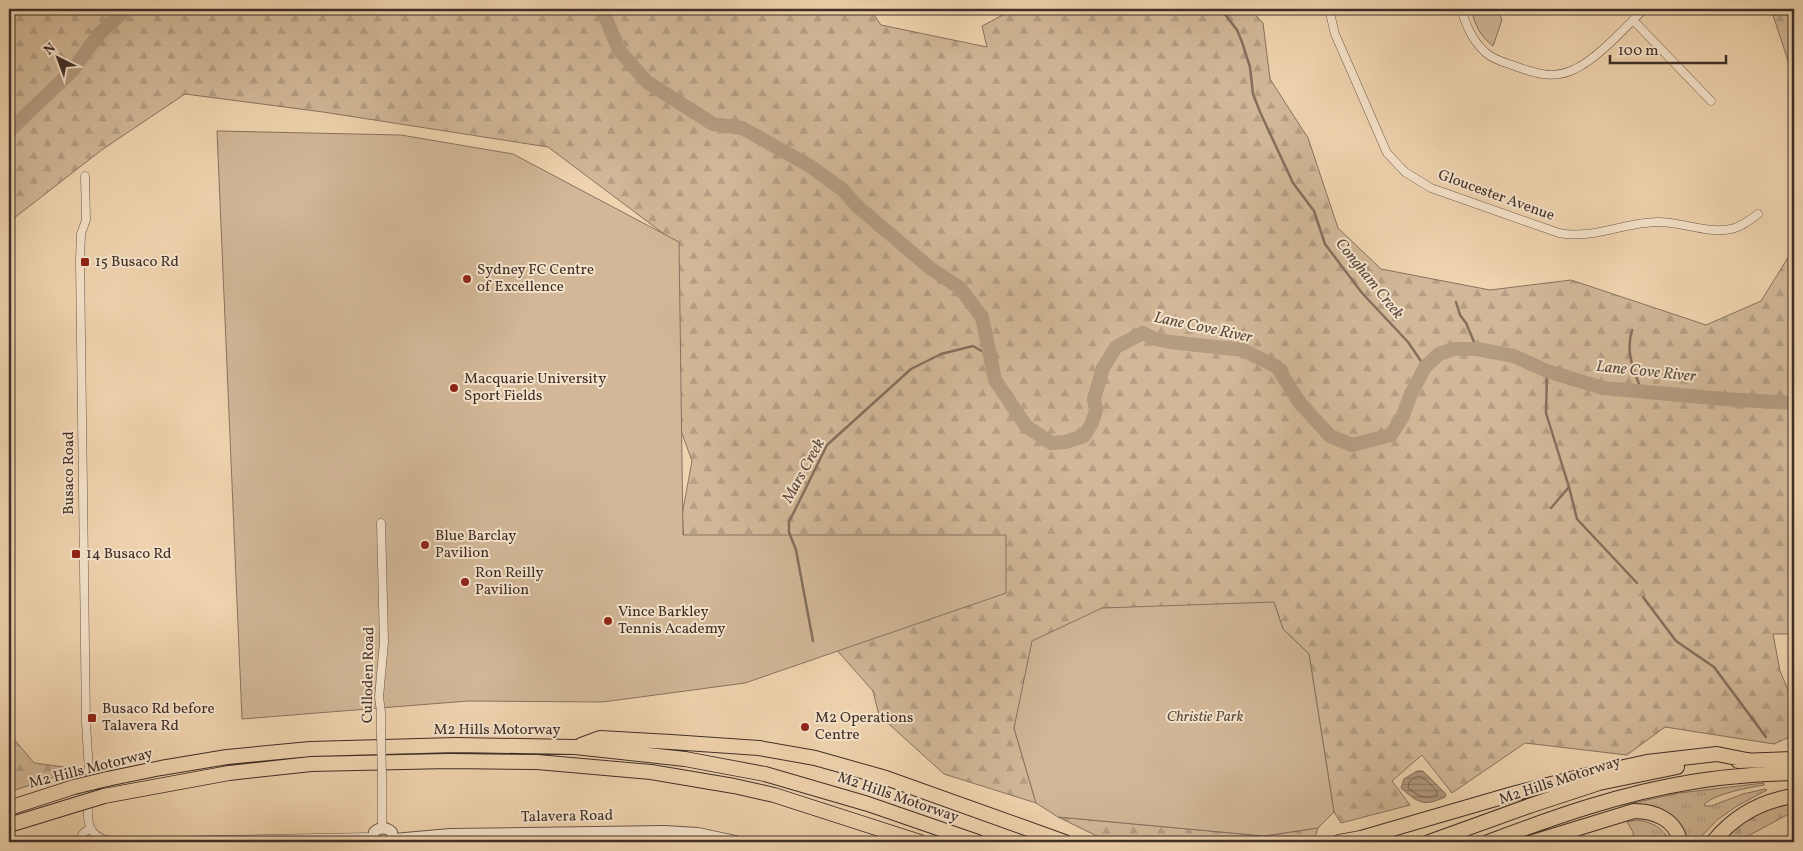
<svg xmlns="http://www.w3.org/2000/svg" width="1803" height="851" viewBox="0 0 1803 851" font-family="Vollkorn,serif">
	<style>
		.grass { fill: url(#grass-tufts); stroke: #887360 }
		.forest { fill: url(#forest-firs); stroke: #887360 }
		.park { fill: #d2b898; stroke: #887360 }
		.water { fill: url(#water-rules); stroke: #85705d }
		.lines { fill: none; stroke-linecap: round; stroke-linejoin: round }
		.shore { stroke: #7a6554; stroke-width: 1 }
		.stream { stroke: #85705d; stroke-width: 2.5 }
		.river { stroke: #b49c81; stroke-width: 14 }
		.minor-tunnel { stroke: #cdb394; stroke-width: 8; stroke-dasharray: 8 4; stroke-linecap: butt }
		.minor-casing { stroke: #6b5849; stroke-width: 9 }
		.tertiary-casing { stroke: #6b5849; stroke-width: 12 }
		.motorway-casing { stroke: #3f2e27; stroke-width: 16 }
		.minor { stroke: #f5e3cb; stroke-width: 8 }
		.tertiary { stroke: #f5e3cb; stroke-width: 10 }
		.motorway { stroke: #f0d4af; stroke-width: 14 }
		.minor-bridge-casing { stroke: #6b5849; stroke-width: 9; stroke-linecap: butt }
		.motorway-bridge-casing { stroke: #3f2e27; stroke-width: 16; stroke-linecap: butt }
		.minor-bridge { stroke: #f5e3cb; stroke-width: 8 }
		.motorway-bridge { stroke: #f0d4af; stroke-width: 14 }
		.poi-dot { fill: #8f2418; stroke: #f5e3cb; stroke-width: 2 }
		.labels { text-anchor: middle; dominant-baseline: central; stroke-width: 4; stroke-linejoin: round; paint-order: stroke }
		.street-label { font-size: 15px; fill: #3f2e27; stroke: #f5e3cb }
		.poi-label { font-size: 15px; fill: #3f2e27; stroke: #f5e3cb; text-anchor: start }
		.park-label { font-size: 15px; font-style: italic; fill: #5c4a3e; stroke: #f5e3cb }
		.water-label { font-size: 16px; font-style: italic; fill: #5c4a3e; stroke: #f5e3cb }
	</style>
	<defs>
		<pattern id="grass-tufts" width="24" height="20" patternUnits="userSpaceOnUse" patternTransform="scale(1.25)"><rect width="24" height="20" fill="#d2b898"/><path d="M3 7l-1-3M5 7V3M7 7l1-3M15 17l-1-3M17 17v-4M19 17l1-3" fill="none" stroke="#b59e83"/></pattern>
		<pattern id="forest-firs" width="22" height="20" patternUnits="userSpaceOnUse" patternTransform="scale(1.25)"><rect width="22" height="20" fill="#d2b898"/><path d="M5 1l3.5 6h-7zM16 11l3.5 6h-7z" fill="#b59e83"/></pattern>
		<pattern id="water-rules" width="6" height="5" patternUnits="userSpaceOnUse" patternTransform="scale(1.25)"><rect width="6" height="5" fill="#b49c81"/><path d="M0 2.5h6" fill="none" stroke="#94806a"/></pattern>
	</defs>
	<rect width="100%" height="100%" fill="#f0d4af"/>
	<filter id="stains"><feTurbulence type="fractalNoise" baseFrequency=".004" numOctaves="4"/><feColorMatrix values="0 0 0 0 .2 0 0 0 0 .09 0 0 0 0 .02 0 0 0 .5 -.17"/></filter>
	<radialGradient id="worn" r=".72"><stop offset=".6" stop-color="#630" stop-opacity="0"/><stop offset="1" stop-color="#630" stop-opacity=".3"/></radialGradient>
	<path class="grass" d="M1764,783V785C1747,788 1717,793 1704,804L1705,806H1711L1743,794L1765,789L1767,790L1737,806L1717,820L1696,842H1685L1657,808L1633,803L1679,793Z
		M1636,820C1650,821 1665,828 1669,842H1634L1633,832L1627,822Z"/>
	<path class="forest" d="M9,9H870L881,25L987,47L982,26L1014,9H1250L1263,23L1270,79L1308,138L1338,228L1381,269L1490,290L1571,280L1706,325L1761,301L1794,248V634H1773L1780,671L1794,704V735L1774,744L1665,727L1627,755L1525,743L1452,793L1422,755L1392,781L1410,805L1341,823L1334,812L1309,654L1283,629L1274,602L1014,728L1036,803L944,774L879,715L873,691L812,622L684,540L682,515L692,461L659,370L664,234L548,147L323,112L185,94L103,149L9,222Z
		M1771,9H1794V79Z
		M9,733L34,763L79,769L9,792Z
		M1794,800V811L1737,842H1723C1744,817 1764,810 1794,800Z
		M1058,817L1264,836L1318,828L1314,840L1297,842H1122L1101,838Z"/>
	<path class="park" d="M1471,9H1497L1502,20L1493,46C1480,36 1475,25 1471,9Z
		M217,131L401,135L513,154L679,242L683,535H1006V593L745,683L603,702L468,701L242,719Z
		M1274,602L1283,629L1309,654L1334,812L1318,828L1264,836L1058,817L1036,803L1014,728L1032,641L1102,608Z"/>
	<path class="water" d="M1417,771H1423L1446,794L1445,797C1424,807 1418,803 1401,788L1404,779Z"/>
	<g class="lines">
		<path class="shore" d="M1418,776C1425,777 1433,787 1437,792V795C1424,800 1418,796 1408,788L1409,782Z"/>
		<path class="stream" d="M1221,9L1237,30L1242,42L1250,67L1253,94L1260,112L1293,183L1314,211L1325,244L1362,293L1408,342L1425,367
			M1456,302L1460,315L1466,323L1477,349
			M1632,330C1625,354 1634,370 1642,392
			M1547,371L1546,413L1569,487L1577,519L1637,583
			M1551,508L1569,487
			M1643,597L1676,641L1714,667L1766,737
			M813,641L796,550L789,532V522L827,445L911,369L941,354L973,346L990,356"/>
		<path class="river" d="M602,9L619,50L647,82L713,124L742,128L810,166L843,190L857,206L930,268L960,288L982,317L995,380L1026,426L1051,443L1065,442L1084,436L1092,423L1096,410L1094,399L1103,368L1116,347L1143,333L1155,339L1170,342L1243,350L1277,367L1300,403L1330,436L1352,445L1391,435L1402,418L1410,396L1425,367L1439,354L1454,349H1477L1514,356L1547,371L1603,388L1724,399L1794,403
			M9,131L72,71L99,34L126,9"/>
		<path class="minor-tunnel" d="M88,804L89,771"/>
		<defs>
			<path id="minor" d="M1329,9L1335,34L1387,153L1405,172L1431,188L1559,233C1593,240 1624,222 1658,222C1683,222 1707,234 1731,229C1741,227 1750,220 1758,214
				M1461,9C1466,25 1472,40 1485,52C1492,59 1503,62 1512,65C1533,73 1554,80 1575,69C1597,59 1627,26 1644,9
				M1633,20L1711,101
				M85,176L86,220L81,234L80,261L86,723L89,771
				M381,523L384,642L379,697L381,712V735
				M88,810C87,832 95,839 116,842L368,837L373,838
				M382,828V777
				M81,842C80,835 84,832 90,828"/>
			<path id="tertiary" d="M394,839L450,834L664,831L698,833L740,842
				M373,842L374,832C380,827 386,827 392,832L393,842"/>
			<path id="motorway" d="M581,745L600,738L671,742L759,748L815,758L886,778L1065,842
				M1738,761L1794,759
				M107,779L161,768L227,757L310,749L456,745L575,747L685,759L765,774L868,804L978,842
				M104,796L229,773L311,764L449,761L537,762L651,772L734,786L774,795L920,842
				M9,808L74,787
				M9,825L81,803
				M1339,842L1361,838L1516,793L1583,776L1647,762L1717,754L1747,760
				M1429,842L1529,806L1599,783L1677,767
				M1488,842C1554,817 1622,793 1692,782C1726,776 1760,774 1794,773
				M1533,842L1634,811C1655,811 1676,820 1680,842
				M1713,842C1734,816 1761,801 1794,796"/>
		</defs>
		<use href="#minor" class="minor-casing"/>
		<use href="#tertiary" class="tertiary-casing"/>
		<use href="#motorway" class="motorway-casing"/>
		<use href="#minor" class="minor"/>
		<use href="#tertiary" class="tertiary"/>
		<use href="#motorway" class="motorway"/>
		<defs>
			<path id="minor-bridge" d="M381,735L382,777"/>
			<path id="motorway-bridge" d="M74,787L107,779
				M81,803L104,796"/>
		</defs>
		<use href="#minor-bridge" class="minor-bridge-casing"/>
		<use href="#motorway-bridge" class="motorway-bridge-casing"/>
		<use href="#minor-bridge" class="minor-bridge"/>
		<use href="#motorway-bridge" class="motorway-bridge"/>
	</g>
	<g class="poi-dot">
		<rect x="80" y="257" width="10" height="10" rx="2.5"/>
		<circle cx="467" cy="279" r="5"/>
		<circle cx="454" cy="388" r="5"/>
		<circle cx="425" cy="545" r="5"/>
		<rect x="71" y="549" width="10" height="10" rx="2.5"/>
		<circle cx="465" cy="582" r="5"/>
		<circle cx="608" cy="621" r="5"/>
		<rect x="87" y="713" width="10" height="10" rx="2.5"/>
		<circle cx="805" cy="727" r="5"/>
	</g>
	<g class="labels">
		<g class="street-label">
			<text transform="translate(1496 196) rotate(20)">Gloucester Avenue</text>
			<text transform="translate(69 473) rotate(-90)">Busaco Road</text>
			<text transform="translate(369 675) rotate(-89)">Culloden Road</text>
			<text x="497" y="730">M2 Hills Motorway</text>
			<text transform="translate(91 769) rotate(-14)">M2 Hills Motorway</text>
			<text transform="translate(1560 781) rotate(-18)">M2 Hills Motorway</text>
			<text transform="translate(898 798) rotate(19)">M2 Hills Motorway</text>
			<text transform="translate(567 817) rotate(-1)">Talavera Road</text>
		</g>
		<g class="poi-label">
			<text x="95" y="262">15 Busaco Rd</text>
			<text x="477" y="270">Sydney FC Centre<tspan x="477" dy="17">of Excellence</tspan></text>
			<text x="464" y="379">Macquarie University<tspan x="464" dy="17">Sport Fields</tspan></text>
			<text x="435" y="536">Blue Barclay<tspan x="435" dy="17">Pavilion</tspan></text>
			<text x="86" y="554">14 Busaco Rd</text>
			<text x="475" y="573">Ron Reilly<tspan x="475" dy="17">Pavilion</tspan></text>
			<text x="618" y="612">Vince Barkley<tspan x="618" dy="17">Tennis Academy</tspan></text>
			<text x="102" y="709">Busaco Rd before<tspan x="102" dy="17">Talavera Rd</tspan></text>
			<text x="815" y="718">M2 Operations<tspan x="815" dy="17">Centre</tspan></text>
		</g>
		<g class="park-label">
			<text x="1205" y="717">Christie Park</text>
		</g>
		<g class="water-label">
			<text transform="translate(1369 279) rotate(51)">Congham Creek</text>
			<text transform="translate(1203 328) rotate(12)">Lane Cove River</text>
			<text transform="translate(1646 372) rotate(6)">Lane Cove River</text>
			<text transform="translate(804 471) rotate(-61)">Mars Creek</text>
		</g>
	</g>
	<rect width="1803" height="851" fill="none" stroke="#f0d4af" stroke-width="30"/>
	<rect x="10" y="10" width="1783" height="831" fill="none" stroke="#3f2e27" stroke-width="2.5"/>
	<rect x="15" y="15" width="1773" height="821" fill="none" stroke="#3f2e27"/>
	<g transform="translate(58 58) rotate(318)" stroke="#f5e3cb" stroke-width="4" paint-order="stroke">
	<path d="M0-4L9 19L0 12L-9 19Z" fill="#3f2e27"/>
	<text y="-8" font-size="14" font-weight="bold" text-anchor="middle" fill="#3f2e27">N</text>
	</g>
	<path d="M1610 55v8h116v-8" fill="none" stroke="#3f2e27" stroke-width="2.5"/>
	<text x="1618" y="55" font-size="15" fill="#3f2e27" stroke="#f5e3cb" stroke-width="4" paint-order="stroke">100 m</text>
	<rect width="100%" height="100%" filter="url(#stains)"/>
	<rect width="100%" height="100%" fill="url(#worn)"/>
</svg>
